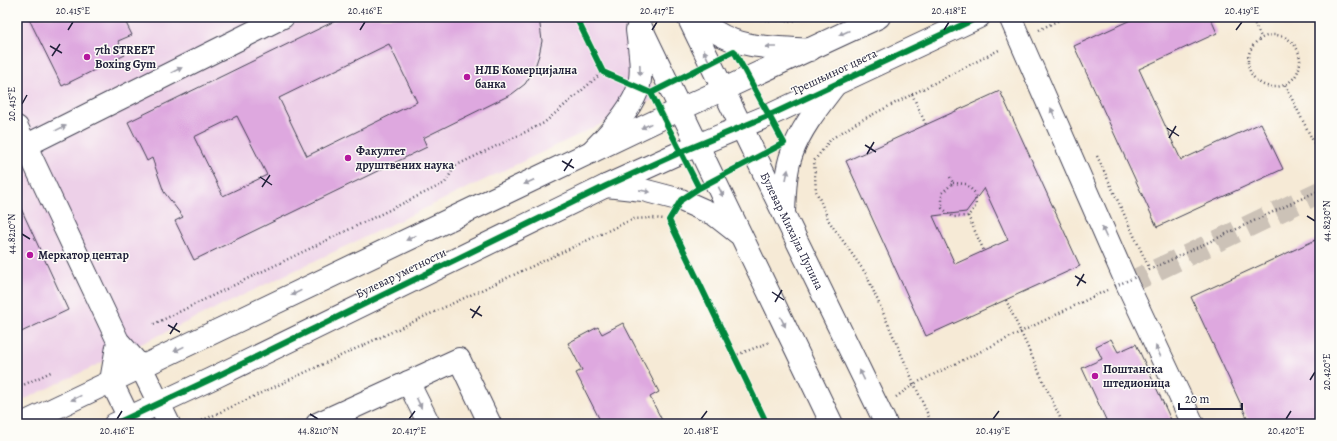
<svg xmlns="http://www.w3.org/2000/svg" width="1337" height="441" viewBox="0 0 1337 441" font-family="Alegreya,serif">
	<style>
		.built { fill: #edd0e8 }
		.building { fill: #dea8df; fill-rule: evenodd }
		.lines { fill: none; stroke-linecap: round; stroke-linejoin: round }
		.minor-tunnel { stroke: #ccc2b7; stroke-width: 22; stroke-dasharray: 22 11; stroke-linecap: butt }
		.minor-casing { stroke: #424052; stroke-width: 24 }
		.major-casing { stroke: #424052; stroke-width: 24 }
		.path { stroke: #424052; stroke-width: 2.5; stroke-dasharray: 1 3; stroke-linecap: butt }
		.minor { stroke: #fff; stroke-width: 22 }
		.major { stroke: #fff; stroke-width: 22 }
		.path-bridge { stroke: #424052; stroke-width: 2.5; stroke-dasharray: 1 3; stroke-linecap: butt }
		.cycleway-casing { stroke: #fdfcf7; stroke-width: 8 }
		.cycleway { stroke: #00873e; stroke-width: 6 }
		.oneway { fill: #9c9ca7 }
		.ticks { fill: none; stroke: #22223b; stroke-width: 1.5 }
		.poi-dot { fill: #b5179e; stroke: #fdfcf7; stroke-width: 1.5 }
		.labels { text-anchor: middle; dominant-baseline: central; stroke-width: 3; stroke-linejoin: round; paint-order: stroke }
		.poi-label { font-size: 12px; font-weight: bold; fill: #22223b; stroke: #fdfcf7; text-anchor: start }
		.street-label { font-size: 12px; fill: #22223b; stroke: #fdfcf7 }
		.neatline { fill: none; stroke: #22223b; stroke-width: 1.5 }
		.ticks-label { font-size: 10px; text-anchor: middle; fill: #22223b }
	</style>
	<rect width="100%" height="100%" fill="#fdfcf7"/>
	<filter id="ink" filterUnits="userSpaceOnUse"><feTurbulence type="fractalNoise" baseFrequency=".025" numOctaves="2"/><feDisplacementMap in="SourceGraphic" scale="8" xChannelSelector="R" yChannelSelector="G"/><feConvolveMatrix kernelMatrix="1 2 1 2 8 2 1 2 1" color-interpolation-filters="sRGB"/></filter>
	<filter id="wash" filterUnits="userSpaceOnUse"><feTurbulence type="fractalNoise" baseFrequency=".012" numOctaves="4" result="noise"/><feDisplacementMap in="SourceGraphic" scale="16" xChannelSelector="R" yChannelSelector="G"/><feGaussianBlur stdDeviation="0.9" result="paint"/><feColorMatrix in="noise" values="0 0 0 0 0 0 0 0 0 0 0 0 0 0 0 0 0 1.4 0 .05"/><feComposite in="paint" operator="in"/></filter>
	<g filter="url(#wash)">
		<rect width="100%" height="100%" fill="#f6ead6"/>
		<path class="built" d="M17,17H621L658,97L17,403Z"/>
		<g id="blocks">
			<path class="building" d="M28,17H123L132,35L118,41L125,55L62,86Z
				M343,17H539L542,41L539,55L534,70L525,84L512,94L423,138L427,147L194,260L175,221L183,217L164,192L152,158L147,161L128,122ZM389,44L417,102L307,156L279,98ZM237,116L267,175L223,196L194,137Z
				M1137,17H1210L1217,33L1139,69L1181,160L1261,123L1283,169L1157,227L1074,46Z
				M1000,91L1080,266L926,336L846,161ZM984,188L1008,240L955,264L933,216L966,212Z
				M17,200L68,310L17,334Z
				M1320,238V424H1250L1191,297Z
				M623,323L659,392L650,397L664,424H602L576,373L582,370L568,343L598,327L602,334Z
				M1111,339L1118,352L1136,344L1173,424H1108L1082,368L1102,359L1096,346Z"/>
		</g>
	</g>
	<g filter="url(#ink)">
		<use href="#blocks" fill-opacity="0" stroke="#424052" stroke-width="1"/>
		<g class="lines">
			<path class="minor-tunnel" d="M1127,284L1320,192"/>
			<defs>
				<path id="minor" d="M1010,17L1128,286L1193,424
					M17,127L118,341L141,367L169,424
					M17,150L283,17
					M118,341L111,381L132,424
					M408,382L429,424
					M22,424L681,109L879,17
					M115,424L211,379L606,186L681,152L770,115L979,17
					M317,424L459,359L490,424"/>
				<g id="major">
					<path d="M636,17L832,424"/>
					<path id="s1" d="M688,17L886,424"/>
					<path d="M700,17C705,22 710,28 716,32C744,50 779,47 810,50"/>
					<path d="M591,152C606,137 634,107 639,85C643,68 639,48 637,30"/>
					<path d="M606,186L643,190L681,200L715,215L738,233"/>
					<path d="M784,212C785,193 785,172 792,153C801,128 819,106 835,85"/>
				</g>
			</defs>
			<use href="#minor" class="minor-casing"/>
			<use href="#major" class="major-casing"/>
			<path class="path" d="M758,17L766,20L793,21L802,17
				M1251,17L1261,37
				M1039,30L1065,17
				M1248 61a26 26 0 1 1 52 0a26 26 0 1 1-52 0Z
				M1285,85L1320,155
				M912,94L926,125
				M1097,156L1150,270
				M950,177L953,183
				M953,183L966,184L975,193L976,206L968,216L953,217L942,208V193Z
				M968,216L984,251
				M1149,270L1320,190
				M1006,300L1063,424
				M154,324L445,183L455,166L544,123L603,72
				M734,356L770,342
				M17,388L53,371
				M896,397L914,384L1107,290
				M195,424L633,219L652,218L664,219
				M932,424L866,274L829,221L816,191L814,161L831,139L858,122L1001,49"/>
			<use href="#minor" class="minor"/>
			<use href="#major" class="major"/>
			<path class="path-bridge" d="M1115,286L1136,277"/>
			<defs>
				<path id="cycleway" d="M576,17L603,72L651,93L699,188
					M651,93L734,51L784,143L699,188L681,200L669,220L767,424
					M115,424L211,379L606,186L681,152L770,115L979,17"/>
			</defs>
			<use href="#cycleway" class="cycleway-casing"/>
			<use href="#cycleway" class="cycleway"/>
		</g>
		<defs><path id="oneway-solid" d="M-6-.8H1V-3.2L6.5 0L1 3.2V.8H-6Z"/></defs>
		<g class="oneway">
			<use href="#oneway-solid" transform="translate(844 33) rotate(155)"/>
			<use href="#oneway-solid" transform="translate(771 47) rotate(-180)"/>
			<use href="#oneway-solid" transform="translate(706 55) rotate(-115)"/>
			<use href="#oneway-solid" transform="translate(177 70) rotate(-26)"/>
			<use href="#oneway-solid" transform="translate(640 70) rotate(88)"/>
			<use href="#oneway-solid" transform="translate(1053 113) rotate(-114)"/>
			<use href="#oneway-solid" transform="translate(646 126) rotate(154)"/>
			<use href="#oneway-solid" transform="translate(61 128) rotate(-26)"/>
			<use href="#oneway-solid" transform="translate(787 175) rotate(-79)"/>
			<use href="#oneway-solid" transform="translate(529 182) rotate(155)"/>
			<use href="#oneway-solid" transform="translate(645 191) rotate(11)"/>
			<use href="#oneway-solid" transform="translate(721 192) rotate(64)"/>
			<use href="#oneway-solid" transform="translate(1104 232) rotate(-114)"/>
			<use href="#oneway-solid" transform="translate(411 238) rotate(155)"/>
			<use href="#oneway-solid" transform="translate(296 293) rotate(154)"/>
			<use href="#oneway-solid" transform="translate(783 322) rotate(64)"/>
			<use href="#oneway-solid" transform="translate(179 349) rotate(154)"/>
			<use href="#oneway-solid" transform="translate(1158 351) rotate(-115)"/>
			<use href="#oneway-solid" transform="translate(862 375) rotate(-116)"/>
			<use href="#oneway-solid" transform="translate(76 398) rotate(154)"/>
			<use href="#oneway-solid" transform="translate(419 403) rotate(65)"/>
		</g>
	</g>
	<path class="ticks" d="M68,30L73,22M360,30L365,22M652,30L657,22M944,30L949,22M1236,30L1242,22M50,46L62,53M52,56L60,44M22,104L27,95M1167,128L1179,136M1169,138L1176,126M865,145L876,152M867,154L874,142M562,161L574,168M564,171L572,159M260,177L272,185M262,187L270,175M1307,216L1315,221M22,234L30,239M1075,276L1086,283M1077,286L1084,274M772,292L784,300M775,302L782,290M470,309L482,316M472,318L480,306M168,325L180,332M170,334L177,323M1310,380L1315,372M310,414L318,419M117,419L122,411M409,419L415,411M701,419L707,411M993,419L999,411M1286,419L1291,411"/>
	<g class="poi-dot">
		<circle cx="87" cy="57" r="4"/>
		<circle cx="467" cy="77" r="4"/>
		<circle cx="348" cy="158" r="4"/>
		<circle cx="30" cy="255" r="4"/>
		<circle cx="1095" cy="376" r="4"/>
	</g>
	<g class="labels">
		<g class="poi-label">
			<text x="95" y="50">7th STREET<tspan x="95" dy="14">Boxing Gym</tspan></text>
			<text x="475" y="70">НЛБ Комерцијална<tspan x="475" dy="14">банка</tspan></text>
			<text x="356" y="151">Факултет<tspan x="356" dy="14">друштвених наука</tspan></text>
			<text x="38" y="255">Меркатор центар</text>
			<text x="1103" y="369">Поштанска<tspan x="1103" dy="14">штедионица</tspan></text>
		</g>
		<g class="street-label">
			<text transform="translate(834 72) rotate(-25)">Трешњиног цвета</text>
			<text stroke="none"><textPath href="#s1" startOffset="238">Булевар Михајла Пупина</textPath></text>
			<text transform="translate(401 273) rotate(-26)">Булевар уметности</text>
		</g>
	</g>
	<rect width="1337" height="441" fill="none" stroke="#fdfcf7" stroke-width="44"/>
	<path d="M1179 403v6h63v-6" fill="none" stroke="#22223b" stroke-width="2"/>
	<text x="1185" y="403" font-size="12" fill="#22223b" stroke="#fdfcf7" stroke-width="3" paint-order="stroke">20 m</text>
	<rect x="22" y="22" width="1293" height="397" class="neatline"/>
	<g class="ticks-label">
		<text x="73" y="14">20.415°E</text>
		<text x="365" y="14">20.416°E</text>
		<text x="657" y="14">20.417°E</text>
		<text x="949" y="14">20.418°E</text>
		<text x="1242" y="14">20.419°E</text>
		<text transform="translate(11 104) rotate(-90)" y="4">20.415°E</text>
		<text transform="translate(1326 221) rotate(-90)" y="4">44.8230°N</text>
		<text transform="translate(11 234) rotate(-90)" y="4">44.8210°N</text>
		<text transform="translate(1326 372) rotate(-90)" y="4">20.420°E</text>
		<text x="117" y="434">20.416°E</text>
		<text x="318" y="434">44.8210°N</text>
		<text x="409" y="434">20.417°E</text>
		<text x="701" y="434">20.418°E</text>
		<text x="993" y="434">20.419°E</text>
		<text x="1286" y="434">20.420°E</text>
	</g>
</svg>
